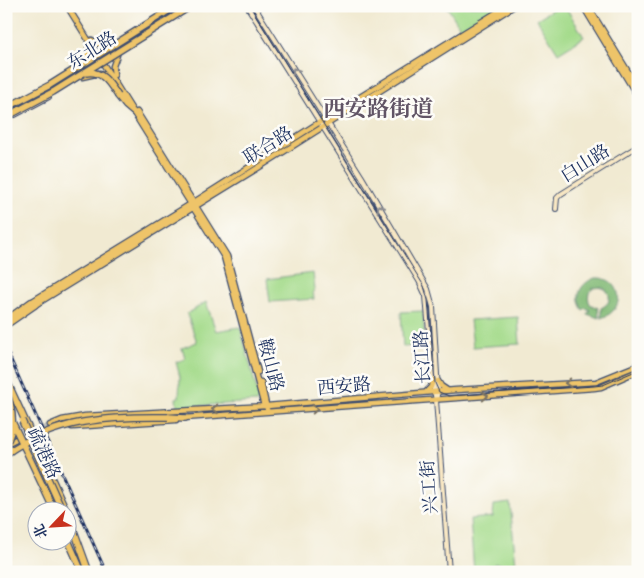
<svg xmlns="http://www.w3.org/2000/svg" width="644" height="578" viewBox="0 0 644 578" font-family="'IM FELL Great Primer','Noto Serif SC',serif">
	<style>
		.green { fill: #a5db8c; stroke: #608575 }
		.forest { fill: #84bb78; stroke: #50756b }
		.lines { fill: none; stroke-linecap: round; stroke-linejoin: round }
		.primary-tunnel { stroke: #c6c5bb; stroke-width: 4.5; stroke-dasharray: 4.5 2; stroke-linecap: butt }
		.secondary-casing { stroke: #3b4b6f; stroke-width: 6 }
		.primary-casing { stroke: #3b4b6f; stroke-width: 7 }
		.highway-casing { stroke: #3b4b6f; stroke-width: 8 }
		.secondary { stroke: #f8e7c3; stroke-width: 4 }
		.primary { stroke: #eec469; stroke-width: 4.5 }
		.highway { stroke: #eec469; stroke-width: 5.5 }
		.tram { stroke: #1b2f5e; stroke-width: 1 }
		.rail-casing { stroke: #1b2f5e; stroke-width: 3 }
		.rail { stroke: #fdfcf7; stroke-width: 1; stroke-dasharray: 4; stroke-linecap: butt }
		.highway-bridge-casing { stroke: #3b4b6f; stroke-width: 8; stroke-linecap: butt }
		.highway-bridge { stroke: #eec469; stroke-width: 5.5 }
		.oneway { stroke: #8a8b90 }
		.oneway2 { stroke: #7a7263 }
		.labels { text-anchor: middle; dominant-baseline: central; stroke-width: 5; stroke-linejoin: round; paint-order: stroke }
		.street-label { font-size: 18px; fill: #1b2f5e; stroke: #fdfcf7 }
		.district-label { font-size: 22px; font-weight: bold; fill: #615465; stroke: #fdfcf7 }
	</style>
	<rect width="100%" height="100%" fill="#fdfcf7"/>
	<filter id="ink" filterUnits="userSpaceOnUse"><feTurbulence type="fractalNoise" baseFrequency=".02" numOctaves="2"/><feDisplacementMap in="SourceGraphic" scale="10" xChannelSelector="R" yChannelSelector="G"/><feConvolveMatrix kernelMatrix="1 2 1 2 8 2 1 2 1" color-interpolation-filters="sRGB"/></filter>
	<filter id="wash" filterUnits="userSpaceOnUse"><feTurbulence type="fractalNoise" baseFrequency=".0096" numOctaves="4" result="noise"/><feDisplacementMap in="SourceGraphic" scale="20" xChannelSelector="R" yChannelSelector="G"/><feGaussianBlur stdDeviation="1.12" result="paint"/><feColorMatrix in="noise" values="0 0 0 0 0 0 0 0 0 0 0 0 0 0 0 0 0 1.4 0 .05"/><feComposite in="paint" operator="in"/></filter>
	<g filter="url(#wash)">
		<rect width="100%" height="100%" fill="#f1ead2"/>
		<path class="green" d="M442,6H502L462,31L448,8Z
			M558,6H565L584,37L558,53L537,19Z
			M313,273L315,290L313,291L314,299L270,302L267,279Z
			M206,302L216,331L240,327L259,398L257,402L177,407L176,398L179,397L180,377L176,362L185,359L182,348L197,342L187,314Z
			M423,311L425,345L403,347L401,312Z
			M518,317L520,344L473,347L470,320Z
			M510,503L516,565L506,566L496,563L483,572H474L470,519L493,517L494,505Z"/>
		<path class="forest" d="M595,278C622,276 628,310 601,318V308C605,306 608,304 609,300C612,282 581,283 590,304L598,308L599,318L587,314L590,310L586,308L583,310C574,297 580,283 595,278Z"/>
	</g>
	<g filter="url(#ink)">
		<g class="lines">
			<path class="primary-tunnel" d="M19,438L50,425"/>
			<defs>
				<path id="secondary" d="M247,6L406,260L419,281L426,296L434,391L436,400L449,572
					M254,6L362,177L428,289L433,307L438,391L436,400
					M15,115L49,97
					M556,209L557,198L561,194L638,146"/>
				<path id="primary" d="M67,6L224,257L264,406
					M583,6L638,97
					M588,6L638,88
					M92,40L98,44H111
					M80,66L89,51L88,41
					M114,75L113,66L117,55
					M82,77L100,73L109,76
					M10,109L43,91
					M137,112L227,256L258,372
					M31,302L199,199L323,120L507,6
					M35,305L261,166L514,6
					M438,381L441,386L447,390
					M261,382L267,409
					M426,392L431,387L433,380
					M184,418L594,388L601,387L638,371
					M50,425L62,420L85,416L267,406L456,390L596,382L638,365
					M72,427L176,420
					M6,444L18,438"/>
				<path id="highway" d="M118,96L126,106L133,112
					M9,318L31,302
					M6,325L35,305
					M6,379L66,510
					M168,417L185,418
					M29,457L54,510
					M68,514L89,572
					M68,540L82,572"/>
			</defs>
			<use href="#secondary" class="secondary-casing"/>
			<use href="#primary" class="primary-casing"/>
			<use href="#highway" class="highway-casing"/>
			<use href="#secondary" class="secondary"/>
			<use href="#primary" class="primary"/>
			<use href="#highway" class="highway"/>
			<path class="tram" d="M250,6L424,286L428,300L435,383L439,392L449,396L594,386L603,385L638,370"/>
			<defs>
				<path id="rail" d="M6,349L106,572"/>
			</defs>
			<use href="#rail" class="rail-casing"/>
			<use href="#rail" class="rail"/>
			<defs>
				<path id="highway-bridge" d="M86,73C103,70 110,84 118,96
					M6,108L50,85L176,6
					M6,117L53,92L191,6
					M6,392C13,409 16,427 6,444
					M6,409L29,457
					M22,421L62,510
					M6,454C54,419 111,416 168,417"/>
			</defs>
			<use href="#highway-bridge" class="highway-bridge-casing"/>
			<use href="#highway-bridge" class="highway-bridge"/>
		</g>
		<defs><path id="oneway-chevron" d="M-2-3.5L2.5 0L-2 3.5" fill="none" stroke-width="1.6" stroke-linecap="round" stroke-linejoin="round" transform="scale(1.25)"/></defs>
		<g class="oneway">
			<use href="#oneway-chevron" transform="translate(295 71) rotate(-122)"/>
			<use href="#oneway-chevron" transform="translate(380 208) rotate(-122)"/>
		</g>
		<g class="oneway2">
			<use href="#oneway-chevron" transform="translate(568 383) rotate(177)"/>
			<use href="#oneway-chevron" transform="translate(485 396) rotate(-4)"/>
			<use href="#oneway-chevron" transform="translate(215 409) rotate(176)"/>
			<use href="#oneway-chevron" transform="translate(315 409) rotate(-3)"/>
		</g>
	</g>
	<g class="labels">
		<g class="street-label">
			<text transform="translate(92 50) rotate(-32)">东北路</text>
			<text transform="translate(268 145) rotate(-32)">联合路</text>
			<text transform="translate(585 163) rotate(-32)">白山路</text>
			<text transform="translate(422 357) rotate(-93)">长江路</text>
			<text transform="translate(271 365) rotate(75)">鞍山路</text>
			<text transform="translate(344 386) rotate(-5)">西安路</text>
			<text transform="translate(44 453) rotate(65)">疏港路</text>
			<text transform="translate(429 487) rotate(-94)">兴工街</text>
		</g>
		<g class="district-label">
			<text x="378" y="108">西安路街道</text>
		</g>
	</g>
	<rect width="644" height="578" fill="none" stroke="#fdfcf7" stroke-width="25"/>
	<g transform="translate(52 526) rotate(245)"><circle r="24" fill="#fdfcf7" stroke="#a3aaba"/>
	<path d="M0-4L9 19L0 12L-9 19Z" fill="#c8321e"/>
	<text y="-8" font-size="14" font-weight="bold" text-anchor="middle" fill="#1b2f5e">北</text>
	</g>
</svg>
